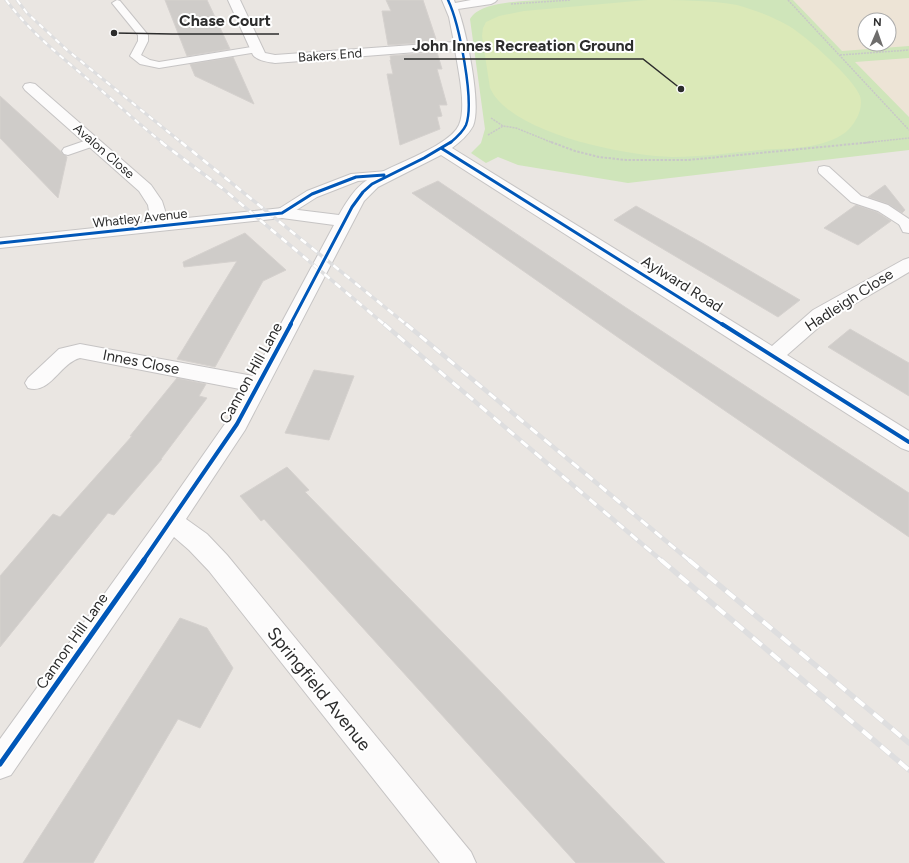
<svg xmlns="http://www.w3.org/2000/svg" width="909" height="863" viewBox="0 0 909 863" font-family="Figtree,sans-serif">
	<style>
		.education { fill: #ede4d6; fill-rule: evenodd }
		.green { fill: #cfe5ba }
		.pitch { fill: #dbe9b8 }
		.building { fill: #cfccc9; stroke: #d5d1ce }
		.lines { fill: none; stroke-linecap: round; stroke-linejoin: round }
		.lane-casing { stroke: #c6c4c4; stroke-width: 2 }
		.street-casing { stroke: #c6c4c4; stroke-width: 2 }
		.path-far1 { stroke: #c8c8c7; stroke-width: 1.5; stroke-dasharray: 2 1; stroke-linecap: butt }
		.path { stroke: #c8c8c7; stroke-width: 2; stroke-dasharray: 2.5 1.5; stroke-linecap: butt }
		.lane { fill: #fcfbfb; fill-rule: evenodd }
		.street { fill: #fcfbfb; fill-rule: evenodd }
		.rail-far3-casing { stroke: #dededf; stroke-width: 3 }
		.rail-far2-casing { stroke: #dededf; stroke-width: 3.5 }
		.rail-far1-casing { stroke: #dededf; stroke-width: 4.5 }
		.rail-casing { stroke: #dededf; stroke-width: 5.5 }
		.rail-far3 { stroke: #fff; stroke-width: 2; stroke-dasharray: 5.5; stroke-linecap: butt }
		.rail-far2 { stroke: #fff; stroke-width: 2.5; stroke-dasharray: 7; stroke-linecap: butt }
		.rail-far1 { stroke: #fff; stroke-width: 3; stroke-dasharray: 9; stroke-linecap: butt }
		.rail { stroke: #fff; stroke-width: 4; stroke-dasharray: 12; stroke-linecap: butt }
		.cycleway-far3-casing { stroke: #fff; stroke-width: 4 }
		.cycleway-far2-casing { stroke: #fff; stroke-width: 5 }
		.cycleway-far1-casing { stroke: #fff; stroke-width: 6 }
		.cycleway-casing { stroke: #fff; stroke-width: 8 }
		.cycleway-far3 { stroke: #0057b8; stroke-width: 2.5 }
		.cycleway-far2 { stroke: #0057b8; stroke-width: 3 }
		.cycleway-far1 { stroke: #0057b8; stroke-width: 4 }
		.cycleway { stroke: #0057b8; stroke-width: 5 }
		.labels { text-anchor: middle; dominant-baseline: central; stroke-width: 4; stroke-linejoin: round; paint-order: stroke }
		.far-street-label { font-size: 13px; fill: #2c2c2c; stroke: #fff }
		.street-label { font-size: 15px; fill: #2c2c2c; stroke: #fff }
		.near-street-label { font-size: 18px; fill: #2c2c2c; stroke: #fff }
		.leader { fill: none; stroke: #2c2c2c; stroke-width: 1.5 }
		.callout-dot { fill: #2c2c2c; stroke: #fff; stroke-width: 1.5 }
		.callout-label { font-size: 16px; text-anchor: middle; font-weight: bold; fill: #2c2c2c; stroke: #fff; stroke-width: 4; stroke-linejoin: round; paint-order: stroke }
	</style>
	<rect width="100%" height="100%" fill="#eae6e2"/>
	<path class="education" d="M793,0H909V117L842,51ZM865,20H889V44H865Z"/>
	<path class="green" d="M544,0H793L842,51L909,46V58L855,62L909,117V150L628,183L518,165L498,157L486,163L471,153L481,143L485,129L470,19C480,1 525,1 544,0Z"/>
	<path class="pitch" d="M647,0C677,0 708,0 737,5C755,10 773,17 789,26C806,36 854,79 860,96C864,109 855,124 846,132C822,150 786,148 759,150C730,153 701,157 672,157C626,156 511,134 490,88L482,36L483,28L486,22L499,16L524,11Z"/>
	<path class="building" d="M165,0H207L230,49L187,56Z
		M386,0H423L436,39H433L434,42L388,45L382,11H391Z
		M437,52L442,69H437L447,105H439L442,116L437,117L440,129L400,145L387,74H393L390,60H391L390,56Z
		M233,57L254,104L195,76L190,64Z
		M0,96L67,157L58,198L0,138Z
		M438,181L625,307L909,493V537L619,338L412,193Z
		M885,185L905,210L902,213L888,204L868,197Z
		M856,205L877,212L891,221L858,245L824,228Z
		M636,206L704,244L800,300L778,317L614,220Z
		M245,233L286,270L263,281L215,367L177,359L237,261L184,267L183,262Z
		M850,329L909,363V396L828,347Z
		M314,370L354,376L329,440L285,433Z
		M177,378L206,384L199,396L207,398L161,459H162L114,515L108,513L0,647V576L53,514L60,517L132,436H130Z
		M287,467L309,490L305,492L494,685L665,863H576L264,519L261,521L240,496Z
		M180,618L207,628L233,668L200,728L178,719L93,863H23Z"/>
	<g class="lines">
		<defs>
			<path id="lane" d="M117,0L120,1L148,35V41L141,55L150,60L159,62L257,46L262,49L257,52L159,68L140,64L130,56L138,41V35L112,3Z
				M93,138L97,139L99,142L97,145L68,155L64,154L62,151L64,148Z
				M824,166L829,167L861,196L888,205L909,219V228L903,227L878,211L851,202L819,173L818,170L819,167Z
				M387,171L392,172L394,175L392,178L358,181L317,197L287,216L282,217L277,216L275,213L277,210L307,191L351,174Z"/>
			<path id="street" d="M228,0H240L265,53L275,55L454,42L449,17L442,0H454L455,3L471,0H497L495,2L491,4L458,9C466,31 482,105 473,126C468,135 460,142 452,148L772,346L813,310L903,260L909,258V272L827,320L787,355L909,431V451L901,448L441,155L378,187L364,201L245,430L186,519L207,534L227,555L471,852L476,863H440L209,571L189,550L174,537L11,775L0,779V739L162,514L229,418L245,390L80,358C60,363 50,395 28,388L25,383L28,378L59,349L80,344L253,376L334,225L282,218L0,248V238L151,222L148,205L139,191L25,90L23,87L25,84L30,83L35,84L151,185L162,201L168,220L282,208L339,215C345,204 353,191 363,183C383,167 449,148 459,125C467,106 458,70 455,49L275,63C268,62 258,61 253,55Z
				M909,219V233L903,232L899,224L902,220Z"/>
		</defs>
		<use href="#lane" class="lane-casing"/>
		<use href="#street" class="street-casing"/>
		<path class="path-far1" d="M788,0L909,130
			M511,4L571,0
			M840,55L909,50
			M491,118L503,126L516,128L553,143
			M488,135L503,126
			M863,143L909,138"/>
		<path class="path" d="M551,142L575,151L599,157L626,160H688L873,142"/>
		<use href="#lane" class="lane"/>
		<use href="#street" class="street"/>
		<defs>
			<path id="rail-far3" d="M6,0C32,35 69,63 102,91C122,108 141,126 163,143
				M17,0L27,13L67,50L182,143"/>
			<path id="rail-far2" d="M161,142L222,188L385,325
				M181,142L407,325"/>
			<path id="rail-far1" d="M384,324L662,561
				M406,324L690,561"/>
			<path id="rail" d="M661,560L909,770
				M689,560L909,743"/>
		</defs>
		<use href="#rail-far3" class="rail-far3-casing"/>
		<use href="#rail-far2" class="rail-far2-casing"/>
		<use href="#rail-far1" class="rail-far1-casing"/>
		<use href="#rail" class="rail-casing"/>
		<use href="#rail-far3" class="rail-far3"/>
		<use href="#rail-far2" class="rail-far2"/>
		<use href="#rail-far1" class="rail-far1"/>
		<use href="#rail" class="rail"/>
		<defs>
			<path id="cycleway-far3" d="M448,0C459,23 475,102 466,125C463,132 456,138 450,143"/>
			<path id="cycleway-far2" d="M441,148L723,325
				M0,243L282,213L312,194L356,177L384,175
				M290,325L352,207L363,192L372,184L424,158L451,142"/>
			<path id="cycleway-far1" d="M722,324L909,442
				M143,561L237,424L291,324"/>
			<path id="cycleway" d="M0,764L144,560"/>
		</defs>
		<use href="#cycleway-far3" class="cycleway-far3-casing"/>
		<use href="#cycleway-far2" class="cycleway-far2-casing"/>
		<use href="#cycleway-far1" class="cycleway-far1-casing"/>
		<use href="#cycleway" class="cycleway-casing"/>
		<use href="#cycleway-far3" class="cycleway-far3"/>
		<use href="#cycleway-far2" class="cycleway-far2"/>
		<use href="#cycleway-far1" class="cycleway-far1"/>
		<use href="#cycleway" class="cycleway"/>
	</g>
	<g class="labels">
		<g class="far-street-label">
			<text transform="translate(330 55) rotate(-4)">Bakers End</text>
			<text transform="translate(104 151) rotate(41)">Avalon Close</text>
			<text transform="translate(140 218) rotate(-6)">Whatley Avenue</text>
		</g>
		<g class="street-label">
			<text transform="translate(682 284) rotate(32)">Aylward Road</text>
			<text transform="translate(849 300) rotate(-33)">Hadleigh Close</text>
			<text transform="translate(141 362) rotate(11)">Innes Close</text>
			<text transform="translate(251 373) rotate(-61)">Cannon Hill Lane</text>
			<text transform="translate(72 641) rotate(-55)">Cannon Hill Lane</text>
		</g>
		<g class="near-street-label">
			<text transform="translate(319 689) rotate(51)">Springfield Avenue</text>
		</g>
	</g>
	<path class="leader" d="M114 33L172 34H279M681 89L643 59H404"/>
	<g class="callout-dot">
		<circle cx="114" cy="33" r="4"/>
		<circle cx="681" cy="89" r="4"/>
	</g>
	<g class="callout-label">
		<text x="225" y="26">Chase Court</text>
		<text x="523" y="51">John Innes Recreation Ground</text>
	</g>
	<g transform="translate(877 32) rotate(2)"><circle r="19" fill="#ffffff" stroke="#ababab"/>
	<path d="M0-3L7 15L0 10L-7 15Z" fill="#6e6d6c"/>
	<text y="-6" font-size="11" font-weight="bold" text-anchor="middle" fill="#2c2c2c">N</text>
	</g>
</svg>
